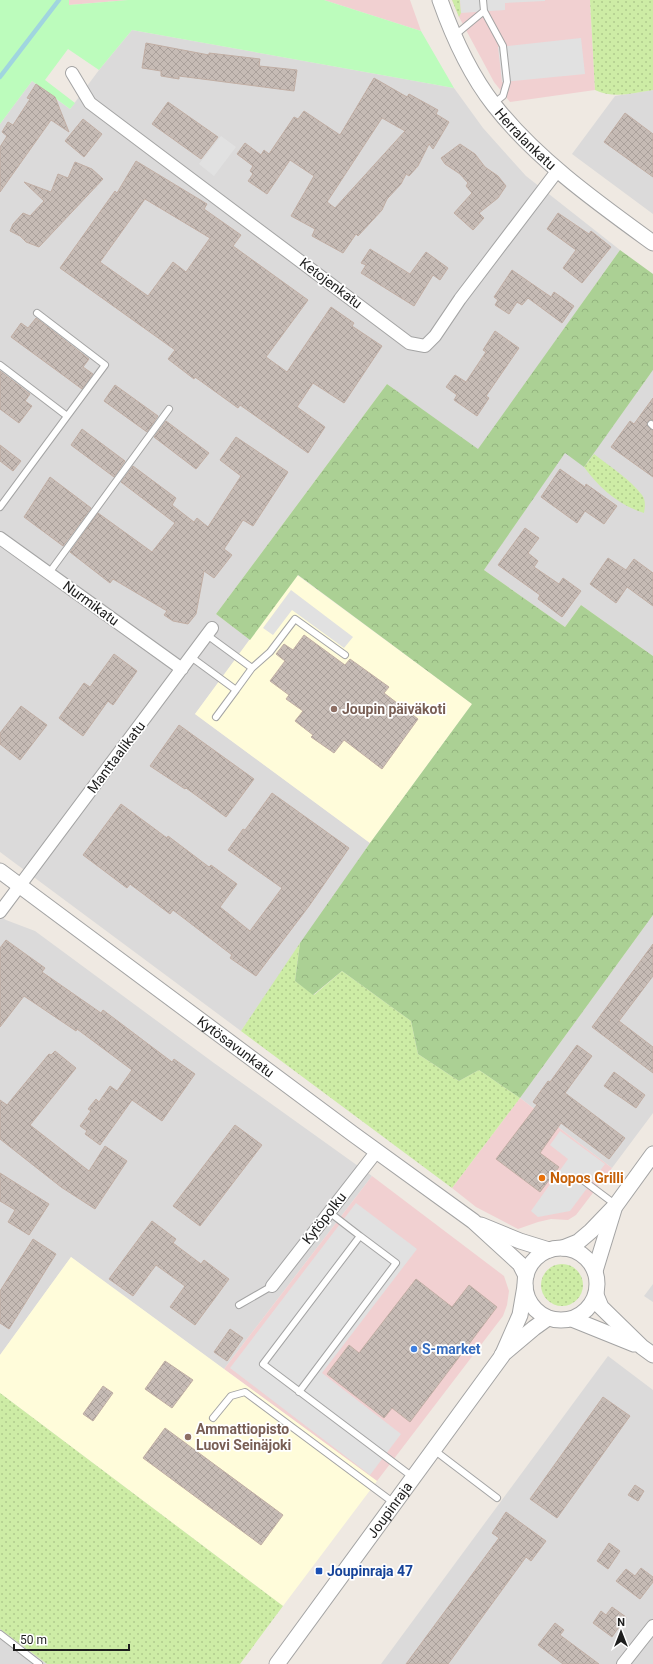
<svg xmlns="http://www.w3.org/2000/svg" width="653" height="1664" viewBox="0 0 653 1664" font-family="Roboto,sans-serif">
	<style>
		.residential { fill: #dbdada }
		.commercial { fill: #f1d0d1 }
		.education { fill: #fffcda }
		.grass { fill: url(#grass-dots) }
		.forest { fill: url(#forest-crowns) }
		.park { fill: #bcfcbc }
		.parking { fill: #e1e1e1 }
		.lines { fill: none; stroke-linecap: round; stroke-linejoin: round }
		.stream { stroke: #a0d5df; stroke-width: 4.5 }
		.building { fill: url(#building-cross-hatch); stroke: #c1aea4; fill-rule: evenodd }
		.service-casing { stroke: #a4a4a4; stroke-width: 8 }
		.minor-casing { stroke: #a4a4a4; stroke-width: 14 }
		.tertiary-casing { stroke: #a4a4a4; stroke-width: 17 }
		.service { stroke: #fff; stroke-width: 6 }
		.minor { stroke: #fff; stroke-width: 12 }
		.tertiary { stroke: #fff; stroke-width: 15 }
		.education-dot { fill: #8d6e63; stroke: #fff; stroke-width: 1.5 }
		.food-dot { fill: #e8710a; stroke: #fff; stroke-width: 1.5 }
		.shop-dot { fill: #3f7fe0; stroke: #fff; stroke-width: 1.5 }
		.transit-dot { fill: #1a4fb4; stroke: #fff; stroke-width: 1.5 }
		.labels { text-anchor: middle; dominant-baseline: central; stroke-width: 3.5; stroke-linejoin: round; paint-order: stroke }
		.street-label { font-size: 14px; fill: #1d1d1d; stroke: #fff }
		.education-label { font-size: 14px; font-weight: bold; fill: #785e54; stroke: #fff; text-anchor: start }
		.food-label { font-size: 14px; font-weight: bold; fill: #c56008; stroke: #fff; text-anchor: start }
		.shop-label { font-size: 14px; font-weight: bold; fill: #366cbe; stroke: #fff; text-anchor: start }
		.transit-label { font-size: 14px; font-weight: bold; fill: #164399; stroke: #fff; text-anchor: start }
	</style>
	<defs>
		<pattern id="grass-dots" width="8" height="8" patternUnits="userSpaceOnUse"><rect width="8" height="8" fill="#cdeca5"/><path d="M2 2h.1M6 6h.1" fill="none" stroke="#b0ca8e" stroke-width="1.8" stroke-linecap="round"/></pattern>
		<pattern id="forest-crowns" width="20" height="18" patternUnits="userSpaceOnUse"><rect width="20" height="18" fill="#abd094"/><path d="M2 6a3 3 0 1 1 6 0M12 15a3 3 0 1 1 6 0" fill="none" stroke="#93b27f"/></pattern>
		<pattern id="building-cross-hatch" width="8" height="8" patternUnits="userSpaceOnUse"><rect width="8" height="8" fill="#c6bbb5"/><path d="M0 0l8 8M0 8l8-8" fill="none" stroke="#aaa09b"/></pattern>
	</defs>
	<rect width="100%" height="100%" fill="#efe9e2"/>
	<path class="residential" d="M132,30L454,88L483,128L526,176L620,250L478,450L387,384L216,614L250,640L195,714L370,843L241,1031L0,852V124L32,81L70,109L99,70Z
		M653,90V214L572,154L615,96Z
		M653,370V656L581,605L565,627L484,570L565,452L584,466Z
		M653,915V1113L612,1168L520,1098Z
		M0,916L6,920L35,931L214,1063L372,1176L224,1369L71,1257L0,1355Z
		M653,1284V1302L644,1296Z
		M608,1356L653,1390V1664H381Z
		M0,1629L47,1664H0Z"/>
	<path class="commercial" d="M69,0H128L69,5Z
		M324,0H410L421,31Z
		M452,0H590L595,90L510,102L494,82L459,17Z
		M520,1098L612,1168L576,1215L568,1220L551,1219L538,1222L518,1229L476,1207L452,1188Z
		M372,1176L504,1276L509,1291L507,1305L503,1316L377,1481L224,1369Z"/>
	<path class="education" d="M297,575L472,704L370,843L195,714Z
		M71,1257L377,1481L283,1606L0,1393V1355Z"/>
	<path class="grass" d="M452,0H460L461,13L459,17Z
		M590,0H653V90C633,93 614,99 595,90Z
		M594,454C609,466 630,479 642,495C646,500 645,507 644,513C619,505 599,488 584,467Z
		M300,943L295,981L314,995L342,971L411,1021L418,1054L459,1081L479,1070L520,1098L452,1188L241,1031Z
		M541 1285a21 21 0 1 1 42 0a21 21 0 1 1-42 0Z
		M0,1393L283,1606L240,1664H47L0,1629Z"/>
	<path class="forest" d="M620,250L653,274V370L584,467L565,453L484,570L565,627L581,605L653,656V915L520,1098L479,1070L459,1081L418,1054L411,1021L342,971L313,995L295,981L300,943L370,843L472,704L298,575L250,640L216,614L387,384L478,449Z"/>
	<path class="park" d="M0,0H69V5L128,0H324L421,31L454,88L132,30L99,70L68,49L45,80L75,103L70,109L32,81L0,124Z"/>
	<path class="parking" d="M460,0H545V1L505,3V10L461,13Z
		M581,38L585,74L502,82L498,47Z
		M221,136L236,147L214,176L199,164Z
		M291,590L353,637L344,648L292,610L273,635L263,628Z
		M560,1131L605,1164L570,1211L538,1217L531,1211L568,1159L550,1145Z
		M356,1203L417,1249L322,1373L401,1434L370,1475L230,1368Z"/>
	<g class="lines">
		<path class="stream" d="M0,77L59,0"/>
	</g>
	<path class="building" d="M146,43L209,55V53L260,59L259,66L297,70L294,91L179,76V79L161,76V71L142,68Z
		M374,78L407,97L409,94L438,110L436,114L449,122L433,149L429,144L418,166L409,176L406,174L401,184L387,199L382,210L358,236L356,234L343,253L312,236L315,229L291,216L314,176L290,160L267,194L248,181L253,174L250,171L253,166L237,154L245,143L261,155L264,150L269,154L294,117L298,119L304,111L340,135ZM382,118L405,131L335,208L327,202Z
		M36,84L55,97L69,132L51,120L0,192V147L7,136L2,132L8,122L13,125L30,99L27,98Z
		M168,102L218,137L201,159L152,124Z
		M625,113L653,134V177L604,142Z
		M83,119L102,134L84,157L65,141Z
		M460,144L475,154L485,167L498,176L506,186L498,198L479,213L484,218L473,230L454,213L472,193L466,186L468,183L460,174L445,164L441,158Z
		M136,161L207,204L204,209L241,235L233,246L308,300L266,357L287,372L331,307L354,323L352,326L382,346L344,403L313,383L297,407L325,427L308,453L240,405L238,408L195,377L194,379L168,359L175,350L60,268L115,191L117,193ZM145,199L210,238L186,272L173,262L148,296L100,262Z
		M75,162L92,169L103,179L39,247L26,242L20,236L10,231L13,224L23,213L30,216L44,201L24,182L51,192L58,174L68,178Z
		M558,213L589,234L591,231L611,247L582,283L563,268L576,250L547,229Z
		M370,249L410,274L426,252L448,268L440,280L433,275L414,306L361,273L366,265L361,263Z
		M512,270L551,297L554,292L574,306L562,323L528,298L522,305L517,302L509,314L495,305L498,300L494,297Z
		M36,318L89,359L83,367L93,374L82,389L11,337L21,323L28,328Z
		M495,331L519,348L486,396L489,398L477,416L454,400L457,395L446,387L455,375L466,382L486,352L483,350Z
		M0,371L30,394L25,401L32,406L19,423L0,409Z
		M115,385L158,416L147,432L104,401Z
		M653,398V420H649L647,423L648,427L653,430V477L611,447L630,421L634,424Z
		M166,421L209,453L196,469L154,437Z
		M82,429L125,461L114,477L71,445Z
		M236,437L288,472L253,526L243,520L224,549L232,555L214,578L204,571L196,614L188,624L173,621L164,615L167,611L113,579L110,583L70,552L98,513L152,552L175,523L121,482L133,466L176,498L172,505L194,522L197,518L208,527L241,476L220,460Z
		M0,445L21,461L13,471L0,461Z
		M560,469L585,487L586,484L617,506L604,524L585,511L577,523L541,497Z
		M50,477L91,508L63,546L24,517Z
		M525,528L539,538L528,553L538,561L534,567L559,584L563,578L581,591L562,617L538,599L540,595L498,565Z
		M608,558L626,570L634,559L653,573V606L627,587L616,603L590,584Z
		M304,635L345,665L350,659L389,687L384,693L418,719L382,769L344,740L334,753L311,737L313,735L295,721L303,711L286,699L289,695L270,681L285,661L276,654L284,644L293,650Z
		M114,654L137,671L113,705L108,701L83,736L59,718L84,683L90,687Z
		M21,706L47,725L20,760L0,744V733Z
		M179,725L254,779L226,817L186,788L185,789L150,766Z
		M272,793L349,848L309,906L256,976L230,958L232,955L173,910L170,914L130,884L127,888L83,855L121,804L167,838L168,836L209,867L211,865L237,884L220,907L250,931L282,888L228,850L243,829L245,830Z
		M6,940L45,968L42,972L101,1013L103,1010L172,1062L174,1059L195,1074L162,1121L132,1100L100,1145L85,1134L87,1131L80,1126L91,1111L88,1109L96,1099L99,1102L110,1086L117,1091L132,1070L77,1029L76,1031L24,996L0,1027V948Z
		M653,944V976L619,1021L653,1047V1073L592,1027Z
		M577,1045L592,1056L565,1093L625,1138L609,1159L561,1123L540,1153L559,1167L540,1192L496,1159L537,1105L533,1102L548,1081L550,1082Z
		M55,1051L76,1068L30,1125L89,1171L105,1146L127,1161L95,1209L61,1187L0,1139V1100L7,1105L49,1054L51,1055Z
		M614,1072L645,1095L636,1108L604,1086Z
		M235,1125L262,1145L200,1226L173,1206Z
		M0,1173L49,1204L29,1235L8,1222L15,1210L0,1201Z
		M152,1221L176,1239L173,1243L201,1264L204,1260L229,1279L195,1325L170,1307L185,1286L156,1265L133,1296L109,1279Z
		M33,1239L56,1254L9,1329L0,1323V1291Z
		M416,1279L452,1307L469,1285L497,1307L410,1422L392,1408L384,1418L327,1374L349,1345L359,1353Z
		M230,1329L243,1338L227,1361L214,1352Z
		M165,1361L193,1380L172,1408L145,1389Z
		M103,1386L113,1393L93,1421L83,1414Z
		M603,1397L630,1416L557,1518L530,1499Z
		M165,1428L283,1515L261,1545L143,1458Z
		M635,1485L644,1491L638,1501L628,1495Z
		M506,1512L546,1541L531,1561L526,1557L448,1664H406L499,1538L492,1533Z
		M609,1543L620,1551L608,1569L597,1561Z
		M641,1568L653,1577V1582L640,1599L616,1581L626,1569L635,1576Z
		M612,1607L626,1617L612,1637L593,1623L601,1611L606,1615Z
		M555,1623L564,1630L560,1635L599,1664H563L538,1645Z"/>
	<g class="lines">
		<defs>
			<path id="service" d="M484,11L503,46L507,82L503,96L493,104
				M454,36L484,11L483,0
				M0,365L67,416
				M651,424L653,426
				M0,507L105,365L37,313
				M49,573L169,409
				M191,657L236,690L252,668L207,635
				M252,668L270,652L295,619L345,655
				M216,717L236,690
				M580,1178L616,1205
				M329,1212L360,1236L263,1364L414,1478
				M239,1305L272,1286
				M299,1392L396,1263L360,1236
				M213,1418L231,1396L245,1392L394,1503
				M434,1450L497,1498
				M0,1634L39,1664"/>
			<path id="minor" d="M72,73L90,103L409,343L425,346L435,336L460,299L558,170
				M0,538L182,669
				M0,912L212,628
				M272,1286L377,1151
				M623,1664L653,1626"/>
			<g id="tertiary">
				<path id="s1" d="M440,0C453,37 469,73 494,105C536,159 598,203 653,243"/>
				<path id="s2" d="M0,871L353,1134L473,1221L520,1264L526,1276"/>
				<path d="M481,1225L520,1241L549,1250"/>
				<circle cx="561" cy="1284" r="36"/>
				<path d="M563,1248L578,1242L591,1231L616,1205L653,1154"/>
				<path d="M595,1271L614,1209"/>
				<path d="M596,1295L601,1307L642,1347L653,1355"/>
				<path d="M572,1319L634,1344"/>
				<path d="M502,1355L534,1328L548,1318"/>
				<path id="s3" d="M277,1664L502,1356L520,1315L525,1286"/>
			</g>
		</defs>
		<use href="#service" class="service-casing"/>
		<use href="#minor" class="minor-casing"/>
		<use href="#tertiary" class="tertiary-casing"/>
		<use href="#service" class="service"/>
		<use href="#minor" class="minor"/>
		<use href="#tertiary" class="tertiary"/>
	</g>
	<g class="education-dot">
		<circle cx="334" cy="709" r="4"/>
		<circle cx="188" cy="1437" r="4"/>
	</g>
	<circle class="food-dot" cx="542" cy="1178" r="4"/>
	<circle class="shop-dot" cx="414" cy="1349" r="4"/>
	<rect class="transit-dot" x="315" y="1567" width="8" height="8" rx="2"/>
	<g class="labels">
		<g class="street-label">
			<text stroke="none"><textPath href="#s1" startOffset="165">Herralankatu</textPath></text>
			<text transform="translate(331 283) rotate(37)">Ketojenkatu</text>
			<text transform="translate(91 603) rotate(36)">Nurmikatu</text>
			<text transform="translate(116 757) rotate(-53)">Manttaalikatu</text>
			<text stroke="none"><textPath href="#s2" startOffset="294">Kytösavunkatu</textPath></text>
			<text transform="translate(324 1218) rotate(-52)">Kytöpolku</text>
			<text stroke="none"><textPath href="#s3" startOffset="191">Joupinraja</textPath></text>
		</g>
		<g class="education-label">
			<text x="342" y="709">Joupin päiväkoti</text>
			<text x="196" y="1429">Ammattiopisto<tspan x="196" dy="16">Luovi Seinäjoki</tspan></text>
		</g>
		<g class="food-label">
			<text x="550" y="1178">Nopos Grilli</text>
		</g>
		<g class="shop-label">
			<text x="422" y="1349">S-market</text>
		</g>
		<g class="transit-label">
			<text x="327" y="1571">Joupinraja 47</text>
		</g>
	</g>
	<g transform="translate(621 1632)" stroke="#ffffff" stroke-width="3" paint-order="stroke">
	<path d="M0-3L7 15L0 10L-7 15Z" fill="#1d1d1d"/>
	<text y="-6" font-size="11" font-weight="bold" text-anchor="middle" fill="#1d1d1d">N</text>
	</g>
	<path d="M14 1644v6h115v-6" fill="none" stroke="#1d1d1d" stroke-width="2"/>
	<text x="20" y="1644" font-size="12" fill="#1d1d1d" stroke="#ffffff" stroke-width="3" paint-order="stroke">50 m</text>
</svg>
